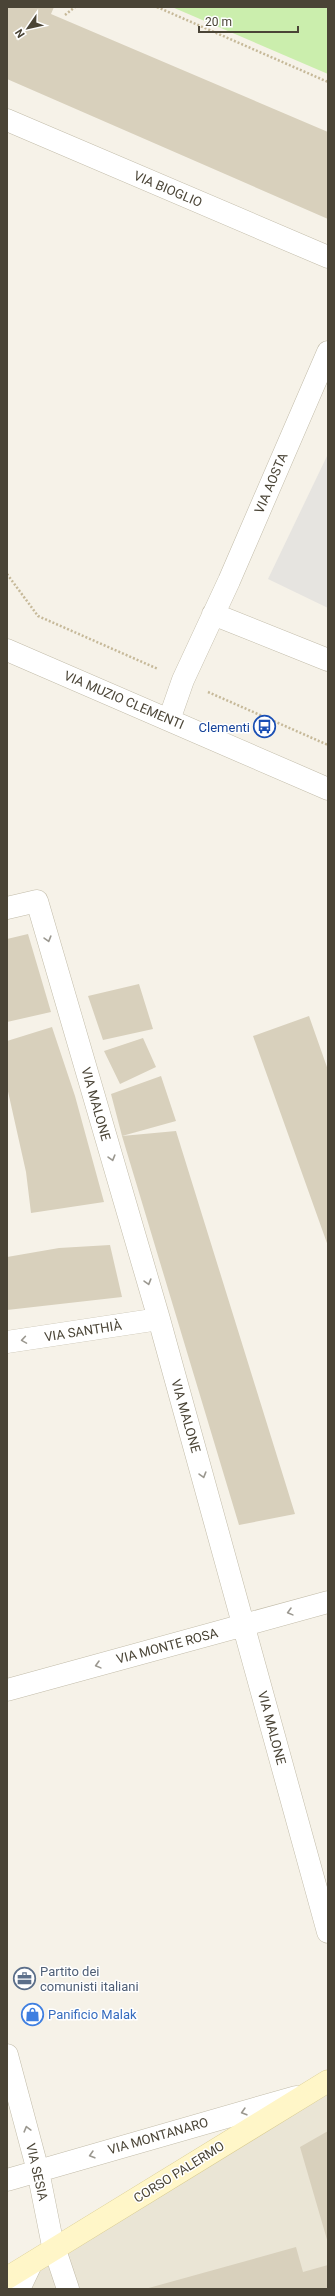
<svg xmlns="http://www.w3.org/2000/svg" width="335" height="2296" viewBox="0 0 335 2296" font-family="Roboto,sans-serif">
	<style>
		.residential { fill: #eae5d5 }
		.green { fill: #cbeead }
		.parking { fill: #e6e4e0 }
		.building { fill: #d8d0bc }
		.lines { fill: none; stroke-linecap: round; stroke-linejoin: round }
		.street-casing { stroke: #c2bca9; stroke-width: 23 }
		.secondary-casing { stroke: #dacd93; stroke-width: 23 }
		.path { stroke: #c6b999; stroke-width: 2.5; stroke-dasharray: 2 2; stroke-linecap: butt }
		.street { stroke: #fff; stroke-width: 22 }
		.secondary { stroke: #fff6c8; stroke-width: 22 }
		.oneway { stroke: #9b9890 }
		.labels { text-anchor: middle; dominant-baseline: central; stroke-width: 3; stroke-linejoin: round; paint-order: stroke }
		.street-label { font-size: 13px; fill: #4a4436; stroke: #fff }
		.transit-label { font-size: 13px; fill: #164399; stroke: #fff; text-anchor: end }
		.service-label { font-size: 13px; fill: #4e5e75; stroke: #fff; text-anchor: start }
		.shop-label { font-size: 13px; fill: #366cbe; stroke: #fff; text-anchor: start }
	</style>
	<rect width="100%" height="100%" fill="#f6f2e8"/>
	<path class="residential" d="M328,2085V2289H7V2283Z"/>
	<path class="green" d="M172,7H328V74Z"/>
	<path class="parking" d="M328,454V608L268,579Z"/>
	<path class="building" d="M7,7H54L51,14L328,132V219L7,79Z
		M28,934L51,1012L7,1022V939Z
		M139,984L153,1029L103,1040L88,996Z
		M309,1016L328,1070V1246L253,1036Z
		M52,1027L75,1096L104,1202L31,1213L26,1172L7,1087V1041Z
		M143,1038L156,1067L120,1084L104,1051Z
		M161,1076L176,1121L122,1136L111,1094Z
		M176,1131L295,1514L239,1525L122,1136Z
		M110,1245L122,1297L7,1310V1257L59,1248Z
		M328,2131V2243L300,2147Z
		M296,2247L303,2272L328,2265V2289H145Z"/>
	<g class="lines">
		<defs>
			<path id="street" d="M7,120L328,257
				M213,614L328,660
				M7,650L328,789
				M169,720L183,680L229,581L328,352
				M7,908L37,901L159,1319L328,1932
				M7,1342L159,1319
				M7,1690L328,1602
				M7,2055L38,2171L52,2241L68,2289
				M7,2180L296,2097
				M19,2289L31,2264"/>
			<path id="secondary" d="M7,2278L328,2081"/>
		</defs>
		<use href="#street" class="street-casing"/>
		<use href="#secondary" class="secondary-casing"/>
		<path class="path" d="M157,7L328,82
			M65,15L75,7
			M7,574L38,616L158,669
			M208,692L328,745"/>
		<use href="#street" class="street"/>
		<use href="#secondary" class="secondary"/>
	</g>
	<defs><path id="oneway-chevron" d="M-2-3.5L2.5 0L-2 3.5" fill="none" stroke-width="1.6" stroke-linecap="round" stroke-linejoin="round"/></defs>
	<g class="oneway">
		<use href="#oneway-chevron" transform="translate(48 939) rotate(74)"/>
		<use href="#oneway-chevron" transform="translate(112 1158) rotate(74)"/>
		<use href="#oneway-chevron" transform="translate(148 1282) rotate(74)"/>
		<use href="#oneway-chevron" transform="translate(24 1340) rotate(171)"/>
		<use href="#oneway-chevron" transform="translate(203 1475) rotate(74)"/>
		<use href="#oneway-chevron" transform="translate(290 1612) rotate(165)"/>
		<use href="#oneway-chevron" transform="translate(98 1665) rotate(165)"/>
		<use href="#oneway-chevron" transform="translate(244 2112) rotate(164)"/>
		<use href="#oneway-chevron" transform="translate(27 2129) rotate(-105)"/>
		<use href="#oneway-chevron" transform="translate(92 2155) rotate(164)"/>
	</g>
	<defs>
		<symbol id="bus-ring" viewBox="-11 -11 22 22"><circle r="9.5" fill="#fff" stroke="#1a4fb4" stroke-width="1.5"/><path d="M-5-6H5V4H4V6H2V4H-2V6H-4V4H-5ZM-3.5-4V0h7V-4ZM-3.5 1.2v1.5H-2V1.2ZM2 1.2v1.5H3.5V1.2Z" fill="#1a4fb4"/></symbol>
		<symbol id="office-ring" viewBox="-11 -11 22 22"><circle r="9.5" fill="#fff" stroke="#5c6f8a" stroke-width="1.5"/><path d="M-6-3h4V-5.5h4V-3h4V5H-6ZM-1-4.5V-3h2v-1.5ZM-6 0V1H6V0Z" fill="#5c6f8a"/></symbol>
		<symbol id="shop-ring" viewBox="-11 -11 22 22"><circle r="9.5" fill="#fff" stroke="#3f7fe0" stroke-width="1.5"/><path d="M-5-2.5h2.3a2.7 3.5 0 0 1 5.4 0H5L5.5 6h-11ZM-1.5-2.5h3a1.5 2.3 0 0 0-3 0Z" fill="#3f7fe0"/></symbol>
	</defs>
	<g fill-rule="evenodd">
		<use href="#bus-ring" x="252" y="714" width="25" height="25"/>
		<use href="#office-ring" x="12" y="1966" width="25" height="25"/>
		<use href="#shop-ring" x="20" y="2002" width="25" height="25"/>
	</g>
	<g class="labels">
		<g class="street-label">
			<text transform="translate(168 189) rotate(23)">VIA BIOGLIO</text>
			<text transform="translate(271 483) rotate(-67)">VIA AOSTA</text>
			<text transform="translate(124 700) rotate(23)">VIA MUZIO CLEMENTI</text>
			<text transform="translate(96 1104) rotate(74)">VIA MALONE</text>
			<text transform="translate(83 1331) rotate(-9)">VIA SANTHIÀ</text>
			<text transform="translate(186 1416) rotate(74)">VIA MALONE</text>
			<text transform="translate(167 1646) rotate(-15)">VIA MONTE ROSA</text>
			<text transform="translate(272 1728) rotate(75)">VIA MALONE</text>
			<text transform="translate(158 2136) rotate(-16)">VIA MONTANARO</text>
			<text transform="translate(37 2172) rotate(77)">VIA SESIA</text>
			<text transform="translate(179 2172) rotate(-32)">CORSO PALERMO</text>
		</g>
		<g class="transit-label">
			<text x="250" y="727">Clementi</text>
		</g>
		<g class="service-label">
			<text x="40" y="1971">Partito dei<tspan x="40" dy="15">comunisti italiani</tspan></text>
		</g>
		<g class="shop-label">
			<text x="48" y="2014">Panificio Malak</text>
		</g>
	</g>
	<rect width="335" height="2296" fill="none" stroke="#4a4436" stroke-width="16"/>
	<g transform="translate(28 28) rotate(236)" stroke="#ffffff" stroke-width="3" paint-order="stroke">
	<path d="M0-3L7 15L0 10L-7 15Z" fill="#4a4436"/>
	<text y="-6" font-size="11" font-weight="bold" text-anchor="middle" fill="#4a4436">N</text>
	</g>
	<path d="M199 26v6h99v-6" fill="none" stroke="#4a4436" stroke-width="2"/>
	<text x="205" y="26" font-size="12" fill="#4a4436" stroke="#ffffff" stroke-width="3" paint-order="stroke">20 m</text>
</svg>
